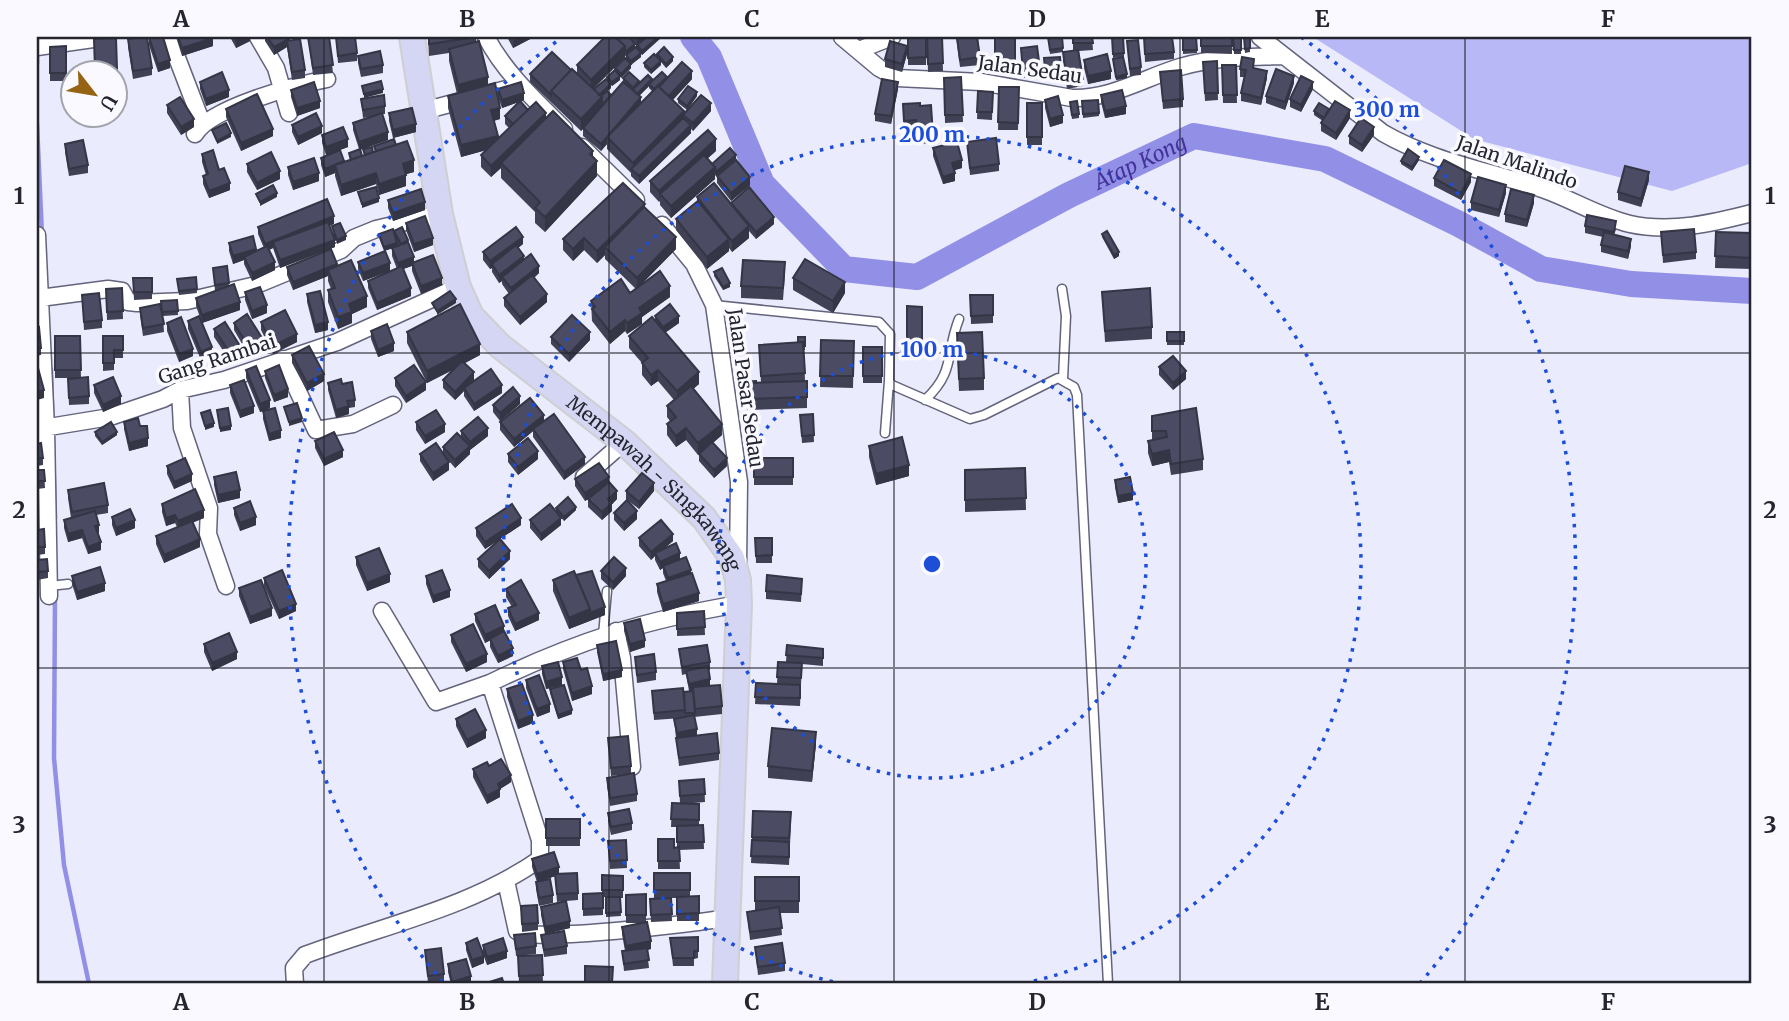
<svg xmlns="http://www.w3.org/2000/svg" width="1789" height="1021" viewBox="0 0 1789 1021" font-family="Merriweather,serif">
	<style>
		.green { fill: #b8b8f6 }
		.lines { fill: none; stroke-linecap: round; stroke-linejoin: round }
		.stream { stroke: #928fe7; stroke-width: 4.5 }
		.river { stroke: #928fe7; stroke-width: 26 }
		.service-casing { stroke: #63637c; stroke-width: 11 }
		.minor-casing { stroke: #63637c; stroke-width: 19 }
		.trunk-casing { stroke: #cfcfd1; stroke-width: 28 }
		.service { stroke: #fff; stroke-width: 8 }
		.minor { stroke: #fff; stroke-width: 16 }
		.trunk { stroke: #d4d6f4; stroke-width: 24 }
		.wall { fill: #404155; fill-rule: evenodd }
		.shaded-wall { fill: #343545 }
		.building { fill: #4b4c63; stroke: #343545; stroke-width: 2 }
		.grid { fill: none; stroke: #24252f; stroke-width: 2; stroke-opacity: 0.55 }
		.ring { fill: none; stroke: #1d4ed8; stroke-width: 3.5; stroke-dasharray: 3.5 7 }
		.labels { text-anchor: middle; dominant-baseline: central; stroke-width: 7; stroke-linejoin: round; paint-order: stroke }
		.street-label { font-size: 19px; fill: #24252f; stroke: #f9f9ff }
		.water-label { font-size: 21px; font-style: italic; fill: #443499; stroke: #f9f9ff }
		.centre { fill: #1d4ed8; stroke: #f9f9ff; stroke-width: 3.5 }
		.ring-label { font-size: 21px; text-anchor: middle; font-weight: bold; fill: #1d4ed8; stroke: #f9f9ff; stroke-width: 7; stroke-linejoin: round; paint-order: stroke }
		.neatline { fill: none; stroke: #24252f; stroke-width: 2.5 }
		.grid-label { font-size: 23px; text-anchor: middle; font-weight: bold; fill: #24252f }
	</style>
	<rect width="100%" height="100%" fill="#eaebfc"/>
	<path class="green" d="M1313,37H1752V163L1672,191L1474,139Z"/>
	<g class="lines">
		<path class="stream" d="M37,64V51
			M37,124L42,235
			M51,369L55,518
			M55,596L54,758L64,865L89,984"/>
		<path class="river" id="s1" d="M693,37L709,57L762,184L844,269L917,277L1069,195L1194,136L1325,159L1459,224L1541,269L1631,284L1752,291"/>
		<defs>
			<path id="service" d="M1062,289L1066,316L1063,379
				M714,305L879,322L890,334L889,381L892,385L970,419L984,415L1058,378L1074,387L1077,395L1108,984
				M925,400C956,371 945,354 959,319
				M885,433L889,381
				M49,586L68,584
				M603,635L607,591"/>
			<path id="minor" d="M169,37L202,123
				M258,37L276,68L289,113
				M486,37C505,73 535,100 564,129
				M842,37L879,68L897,78L981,82L1072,98C1111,99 1144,78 1180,67C1214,57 1247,57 1282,56
				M1260,37L1383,133C1433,162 1491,171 1545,190C1573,200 1600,217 1630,224C1671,233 1713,223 1752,213
				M37,47L107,37
				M859,50L892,37
				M423,111L518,86
				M195,134C210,108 296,85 327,79
				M582,147L636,200
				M662,225L694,264L714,305L739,482L738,567
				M37,235L46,428L49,596
				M40,298L108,289L122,291L128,302L137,303L187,301L256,285L341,250L354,238L376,229L440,214
				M283,359L316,430L353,424L393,405
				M180,390L182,428L209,508L208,534L226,586
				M37,429L110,417L163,399L180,390L224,380L337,342L458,287
				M584,477L624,442
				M382,611L436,702L490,683
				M616,631L622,658L632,767
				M506,881L517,931C529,943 699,923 726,918
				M295,984L294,968L305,955C384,925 470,908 540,859V840L490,683C577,641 644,620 739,604"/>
			<g id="trunk">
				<path id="s2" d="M412,37L440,214L458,287L471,316L500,346L624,442L704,518L732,558L738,580L739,604L725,984"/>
			</g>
		</defs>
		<use href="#service" class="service-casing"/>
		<use href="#minor" class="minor-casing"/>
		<use href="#trunk" class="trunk-casing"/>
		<use href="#service" class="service"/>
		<use href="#minor" class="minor"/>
		<use href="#trunk" class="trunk"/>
	</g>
	<path class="wall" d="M149,37L170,68L158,72L149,45Z
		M176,37H213V46L182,56Z
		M230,37H250V41L236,48Z
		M265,37H289L290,41L305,70V78L292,80L287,47L274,55L265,41Z
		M308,37H329L333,73L313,75Z
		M336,37L357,53V61L338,63Z
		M428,37H476V42L488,85L500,119L494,121L498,139L509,128L505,124V116L519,102L502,108L498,97V89L524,100L521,102L528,110L546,118L593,157L597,176L545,232L535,223V212L501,178V168L491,177L481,167V155L486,150L461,157L448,108V96L457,94L449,61V53L429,56Z
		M507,37H534L513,48Z
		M605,37L637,48V46L629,37H661L642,55L641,54V57L631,64V68L621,78L620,76V80L612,86L611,85V88L607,91L611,95L623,82V78L639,83L652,81L667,77L692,79L673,100L684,115L711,111L693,131L691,129V133L639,184L631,176V173L607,149V144L601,151L583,136V129L581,131L530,82V74L571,70L577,73V65ZM625,54L626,55V59L615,68V70L607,77V80L594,89H593L625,57ZM649,86V88L652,91L641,103L639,96Z
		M908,37H926V65H908Z
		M927,37H942L943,71L928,72Z
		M956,37H978L980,65L960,67Z
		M995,37H1015V69H995Z
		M1022,37H1042V38L1022,39Z
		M1048,37L1063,48V52L1050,54Z
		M1073,37H1092L1093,50L1079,51L1083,79V86L1067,89L1063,60V52L1073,51Z
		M1112,37L1124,53V57H1123L1127,78L1116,80L1113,59L1123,57L1113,58Z
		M1144,37L1174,52V59L1145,62Z
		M1183,37H1196L1197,53L1183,54Z
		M1201,37H1232V54L1201,53Z
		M1233,37H1241V54H1234Z
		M1244,37H1250V52L1245,53Z
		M116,38L117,77H116V74H95L94,39Z
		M128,39L152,68V75L133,79L128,47Z
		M1127,41L1141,67V75L1130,76Z
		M66,46V81H50V47Z
		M1021,48L1040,69V76L1023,78Z
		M657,54L673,61L666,68L661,62V65L651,74L644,67V63L657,57Z
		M907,54L902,72L885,67V59Z
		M358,56L383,65V73L361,77L358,63Z
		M1060,57L1061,71L1045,72L1044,58Z
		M1084,60L1111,79L1088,84L1084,68Z
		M1217,61L1218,100L1205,101L1203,62Z
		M1222,65H1236L1237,103H1223Z
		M1254,68L1267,78L1261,105L1241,101V93L1245,77H1240V69Z
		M1160,72L1183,99V107L1163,109Z
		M961,77L963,122L945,123L944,78Z
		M200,82L229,97L206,106L200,89Z
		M1294,83L1285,110L1266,103V96Z
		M999,87H1019L1018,130H998Z
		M898,89L891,124L875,121V114Z
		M1313,89L1301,112L1290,107V99Z
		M291,90L320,108L297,116L291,97Z
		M978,91L993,92L992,120L977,119Z
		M1101,95L1126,114L1105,118L1101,102Z
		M697,96L687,110L678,103V99Z
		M361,99L385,106V114H382L388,140L360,150L362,156L364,155L363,149L373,152H375L374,146L396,145L414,172L406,174V186L379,195L376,184L341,196L335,176V173L325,177L321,165V158L326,155L322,143V135L348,147L340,150L344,162L350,160L349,153L359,149L353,130V123L374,116L363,118Z
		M1045,100L1063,123L1050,127L1045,108Z
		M1098,100L1099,116L1083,118L1082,101Z
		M1070,102L1079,114V118L1072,119Z
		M1027,103H1042V145H1027Z
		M903,104L920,106L933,135V143L917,144L916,128L904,129Z
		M167,105L194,127L181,135L167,113Z
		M226,109L273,136L241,151L226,117Z
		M1329,109L1350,118L1336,140L1321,131V123L1323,121L1314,115V111Z
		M389,113L416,132L393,138L389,121Z
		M292,125L322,133L298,145L292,132Z
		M1374,135L1362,152L1349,144V136Z
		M967,142L999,164V171L970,175Z
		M65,144L88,165V173L69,176L65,152Z
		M933,148L962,168L954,170L955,181L943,184L933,156Z
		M716,151L708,158L712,164L736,159L716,176L715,175V179L671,218L660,205V201L659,202L650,192V181Z
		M202,154L219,170L230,190L209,198L203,184V176L206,175L202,162Z
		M1419,160L1412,171L1401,164V161Z
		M247,164L280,179L257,190L247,172Z
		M288,167L319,181L293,190L288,175Z
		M717,176L750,185L731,201L717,183Z
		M1434,178L1471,182L1461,200L1434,186Z
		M1649,180L1641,207L1618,200V192Z
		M1506,193L1499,217L1471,210V202Z
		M697,197L731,204L774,224L756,239L749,231V238L732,252L729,248V251L707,269L676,230V219L697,202Z
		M388,200L425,210L393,221L388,208Z
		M1534,203L1527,227L1505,222V214Z
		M645,207L676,249L640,285L670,297L642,317V324L627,334L625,331L610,344L592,321L591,301L630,293L636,289L605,259V255L597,263L584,250L573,261L563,250V239Z
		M406,223L433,245L414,252L406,230Z
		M334,224L329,225L335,247L280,268L273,248L269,250L275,270L252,281L244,264V260L233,264L229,251V243L256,251L264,248L258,234V227Z
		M1585,226L1616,229L1614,235L1631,246L1628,259L1601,252V245L1603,237L1585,233Z
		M394,231L408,242L414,263L442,285L421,294L412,271V266L403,269L411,296L377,310L368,288V281L397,269L392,256V248L384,251L379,238V234H394Z
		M1661,232L1696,252V259L1663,263Z
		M1716,232L1752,233V269L1715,268Z
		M1102,234L1119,256L1114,259L1102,237Z
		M523,244L518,248L524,259L539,273L534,278L547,302L520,325L504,306V298L509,294L502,284V281L499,283L492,272V268L490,269L483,260V252Z
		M358,262L390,271L363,281L358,269Z
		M227,266L229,286L240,310L202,323L212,354L201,360L188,329V321L201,320L196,306V298L215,291L213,268Z
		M337,266L367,307L352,314V323L338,329L328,302V290L331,289L328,281V276L293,290L287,275V267Z
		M714,272L730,287L723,290L714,276Z
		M785,274L783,300L741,298V286Z
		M196,277L197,293L179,295L177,279Z
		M133,278H152V299L134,300Z
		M793,278L845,293L833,313L793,290Z
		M122,288L123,319L107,320L106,289Z
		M245,292L267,313L252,319L245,300Z
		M1102,292L1152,327V339L1105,342Z
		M307,294L328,330L315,333L307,302Z
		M82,295L102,320V328L84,330Z
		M970,295H993V323L971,324Z
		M177,300L178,315L163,316L164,332L143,336L140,315V308Z
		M907,306L922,307V351H907Z
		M655,316L679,323L665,333L699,384L693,389L722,435L713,443L727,466L714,478L699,461V454L698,455L686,440L676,447L667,435V424L670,421L667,417V406L674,400L658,381L651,386L642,375V363L629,348V336L655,321Z
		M261,322L297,342L273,354L261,330Z
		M167,323L193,356L179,362L167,331Z
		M234,323L262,346L248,354L234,330Z
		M37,328L41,348V355L37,356Z
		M214,329L240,354L230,361L214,337Z
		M371,331L394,351L378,357L371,339Z
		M407,332L480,355L465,363L474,380L471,383L502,393L474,411L464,396V391L455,400L443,388V380L455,369L427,383L407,343Z
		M1167,332H1184V345H1167Z
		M55,336H80L81,378H55Z
		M103,336H123V358H114V370L103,371Z
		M551,337L590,340L569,362L551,344Z
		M805,337V350H804L805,381H807V408L747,410V391H738L737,382L761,383L759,345L798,342Z
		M821,340L854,341L853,388L820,387Z
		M957,345L984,378V390L959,391Z
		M863,347H882V383H863Z
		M292,355L324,381L307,391L292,363Z
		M1159,367L1186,379L1173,390L1159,375Z
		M246,370L270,408L260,412L246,378Z
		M265,371L288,397L274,402L265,378Z
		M395,378L426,390L406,403L395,386Z
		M68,379L89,396V404L69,405Z
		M328,383L342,384L355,400V407L349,408V414L336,418L328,390Z
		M94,385L121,404L103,412L94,393Z
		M230,385L254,413L240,418L230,393Z
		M520,404L500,421L493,412V405Z
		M263,411L281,438L269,441L263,419Z
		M813,414L814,442L802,443L800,415Z
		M1152,416L1203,459V470L1171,475L1169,462L1152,466L1148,453V441L1152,440Z
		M124,422L140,426L148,446L129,451L124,429Z
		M416,422L445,432L425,444L416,430Z
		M500,422H544L585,464L564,480L533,437V431L514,447L500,430Z
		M461,431L488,436L470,450V449V454L455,468L449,461V470L433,481L420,461V454L443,452V447L461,437Z
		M95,432L117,435L102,445L95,436Z
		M315,441L343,457L324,466L315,448Z
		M37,444L43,458V465L37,466Z
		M869,446L909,476L876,485L869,457Z
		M508,454L538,459L518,475L508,462Z
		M754,458H793V485H754Z
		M167,466L192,481L174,489L167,474Z
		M1025,468L1026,510L965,512V470Z
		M37,470H44L45,488L37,489Z
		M214,477L240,498L218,503L214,485Z
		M575,479L609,482L617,499L612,504V511L602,520L588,507V499L585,501L575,486Z
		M1115,480L1133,500L1118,503L1115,487Z
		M68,490L108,505V513L96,515L99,533H98L101,550L88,554L82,538L68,542L64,528V520L71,518L68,498Z
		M626,491H654L639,509L626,499Z
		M162,504L204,518L193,522L200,547L164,563L156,544V536L177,527L175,523L166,526L162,512Z
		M234,508L256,525L240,531L234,515Z
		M556,508L576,510L564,521L558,514L561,525L541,541L530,528V520L556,511Z
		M614,513L637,519L624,531L614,520Z
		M112,517L135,528L116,536L112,525Z
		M521,525L500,539L510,559L489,579L478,567V559L499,540L485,549L476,536V528Z
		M37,530L45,547V554L37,555Z
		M639,538L673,541L665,548L680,559L691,574L699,601L663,612L657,592V584L666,581L663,573V568L660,570L655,560V556L651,560L639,546Z
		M755,538H772V563H756Z
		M356,557L390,582L367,591L356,565Z
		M37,560L48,571V578L37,580Z
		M601,571L626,576L613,590L601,579Z
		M576,575L605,615L569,629L553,591V580Z
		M72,576L105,591L77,600L72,584Z
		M426,576L450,597L433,603L426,584Z
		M264,578L296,611L279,619L264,586Z
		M802,586L801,602L766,599V591Z
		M239,588L272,616L250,624L239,596Z
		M506,589L539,620L515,631L508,616V608L512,607L506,597Z
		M704,611L705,635L677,636V613Z
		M475,614L513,656L498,663L490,647V640L485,643L475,621Z
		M624,623L645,647L630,652L624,631Z
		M451,635L487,662L466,672L451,642Z
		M204,644L237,659L212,671L204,652Z
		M597,645L622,677L603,681L597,652Z
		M787,645L823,656V666L802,664L800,706L755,704L756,683L777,684L778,662H786Z
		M679,649L710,662V670H708L710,686L722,706V714L694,717L697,736L719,753V760L679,766L674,719L682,718L654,720L652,691H689L686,674L682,675Z
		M635,657L656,672V680L637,683Z
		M563,662L581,670L592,694L572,701L563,669Z
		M542,666L562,685L546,689L542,674Z
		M526,680L550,712L537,717L526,688Z
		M507,689L533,723L518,729L507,697Z
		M550,689L572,714L558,719L550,693Z
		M456,719L486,738L467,748L456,726Z
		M608,738L631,766V774L637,794V801L610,806L607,786V778L629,774L611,776Z
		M816,744L812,782L768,778V766Z
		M489,766L511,782L500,789V797L487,804L473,777V769Z
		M704,779L705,802L682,804H699V826L703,825L704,849L679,850L680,869H658V839L674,848H677V827H671L672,803L680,804L679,781Z
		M753,811L791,824L789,865L751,863Z
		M608,813L632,823V830L611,835L608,821Z
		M546,819H580V846H546Z
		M626,840L627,868L610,869L608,841Z
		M532,859L559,874L578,893V900L566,901L570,928L545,934L541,915V907L564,901L557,902L555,876L541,881L553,895V903L539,906L536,889L537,882L532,867Z
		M654,873H690V896H699V921H677V898H654Z
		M602,875L623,876V898H620L621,916L606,917V897H603V915L583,916V894L602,893Z
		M755,877H799V913H780L782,935L750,940L747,912L755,911Z
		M646,894V922L651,949L647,950L649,968L624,971L622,951H625L622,934V927L641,923H626V895Z
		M671,898L672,921L651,922L650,899Z
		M521,906L538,923V930L522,932Z
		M514,935L536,946V954L516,956Z
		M541,935L567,946V954L544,957Z
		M698,937V958L694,959V966H673L670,938Z
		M466,943L483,952V945L507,958L487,965L484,957V963L472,968L466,950Z
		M755,947L785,963V971L758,975Z
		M425,950L444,974V981L428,983Z
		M542,955L543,983L519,984L518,956Z
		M448,964L471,984H450H451L448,972Z
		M585,966L613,967V984H585Z"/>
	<path class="shaded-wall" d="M244,37H250V41L236,48V41Z
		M514,37H534L513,48Z
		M639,37H648L637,46V39Z
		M658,37L661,38L642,55V51Z
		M213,38V46L182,56V48Z
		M290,38V45L287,41V47L274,55V47Z
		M635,44V48L626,55V51Z
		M625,46V57L591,91V80Z
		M907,46V54L902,72V64Z
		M641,53V57L631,65V61Z
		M673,57V61L666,68V64Z
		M170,60V68L158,72V64Z
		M661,61V65L651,74V70Z
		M631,64V68L621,78V74Z
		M692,71V79L668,105V97Z
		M1111,71V79L1088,84V76Z
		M1267,71V78L1261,105V98Z
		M1127,74V78L1116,80V77Z
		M620,76V80L612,86V82Z
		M1294,76V83L1285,110V102Z
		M488,77V88L458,96V85Z
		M652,79V83L637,98V94Z
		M898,82V89L891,124V116Z
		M1313,82V89L1301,112V105Z
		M611,84V88L598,100V96Z
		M383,89V93L364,98V94Z
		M229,90V97L206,106V99Z
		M697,92V96L687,110V106Z
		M524,93V100L502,108V100Z
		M602,97V109L581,131V119Z
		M641,97V105L607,137V144L601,151V144Z
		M320,101V108L297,116V108Z
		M711,103V111L693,131V123Z
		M1126,106V114L1105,118V111Z
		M500,108V119L491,121V110Z
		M1350,110V118L1336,140V133Z
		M684,111L683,122L633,170V163Z
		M546,113V124L501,163V168L491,177V166Z
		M1063,115V123L1050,127V119Z
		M194,119V127L181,135V127Z
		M416,124V132L393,138V130Z
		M691,125V133L639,184V176Z
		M322,126V133L298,145V137Z
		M1374,127V135L1362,152V145Z
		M273,129V136L241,151V143Z
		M388,132V140L359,150V142Z
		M231,133V137L217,144V141Z
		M498,136V147L461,157V145Z
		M348,139V147L326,155V147Z
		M716,139V151L663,198L660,194L659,202V191Z
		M593,151V166L597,161V176L545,232V217Z
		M736,155V159L716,176V172Z
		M1419,157V160L1412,171V167Z
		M414,160V172L403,175V164Z
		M962,160V168L952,171V163Z
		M335,165V173L325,177V169Z
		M715,167V179L671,218V206Z
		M280,171V179L257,190V183Z
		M1649,172V180L1641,207V199Z
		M319,173V181L293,190V182Z
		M376,173V184L341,196V185Z
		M955,173V181L943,184V177Z
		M1471,174V182L1461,200V193Z
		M406,175V186L379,195V184Z
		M750,177V185L731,201V193Z
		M230,183V190L209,198V191Z
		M1506,185V193L1499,217V210Z
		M277,193V197L260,206V202Z
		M1534,195V203L1527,227V220Z
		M379,198V202L362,208V204Z
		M425,202V210L393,221V213Z
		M645,204V216L605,247V255L597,263V251Z
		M334,216V224L275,247L273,242V248L265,252V244Z
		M774,217V224L756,239V232Z
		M749,226V238L732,252V241Z
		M346,236V240L337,244V240Z
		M523,237V244L493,267L492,264V268L490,269V261Z
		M676,237V249L637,289V278Z
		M433,238V245L414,252V244Z
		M584,238V250L573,261V249Z
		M729,239V251L707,269V257Z
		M1631,239V246L1628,259V251Z
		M335,240V247L280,268V260Z
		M397,243V247L384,251V247Z
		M256,249V257H244V260L233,264V256Z
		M1119,252V256L1114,259V255Z
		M524,256V263L502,277V281L499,283V275Z
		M414,257V265L398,271V263Z
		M275,262V270L252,281V273Z
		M390,263V271L363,281V273Z
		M337,264V272L328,270V276L293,290V282Z
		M539,266V273L511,296V288Z
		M442,278V285L421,294V286Z
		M845,282V293L833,313V301Z
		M730,283V287L723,290V287Z
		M670,286V297L642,317V324L627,334V323L639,308Z
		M411,288V296L377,310V303Z
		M547,294V302L520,325V317Z
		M367,296V307L352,314V323L338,329V317L349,304Z
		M456,299V303L437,315V311Z
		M240,302V310L202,323V315Z
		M267,305V313L252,319V311Z
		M679,316V323L663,334V327Z
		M625,320V331L610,344V332Z
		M328,322V330L315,333V325Z
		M590,332V340L569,362V354Z
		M297,334V342L273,354V346Z
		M262,338V346L248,354V346Z
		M394,343V351L378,357V350Z
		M480,344V355L427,383V371Z
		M240,346V354L230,361V353Z
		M212,347V354L201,360V352Z
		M193,349V356L179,362V354Z
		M658,370V381L651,386V375Z
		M1186,371V379L1173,390V383Z
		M474,372V380L465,390L464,388V391L455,400V392Z
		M699,372V384L677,403V391Z
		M324,374V381L307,391V383Z
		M426,382V390L406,403V396Z
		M502,385V393L474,411V404Z
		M288,389V397L274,402V395Z
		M44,390V398L37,400V392Z
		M121,396V404L103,412V405Z
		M520,396V404L500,421V413Z
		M270,400V408L260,412V404Z
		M254,406V413L240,418V411Z
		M349,406V414L336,418V410Z
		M544,415V422L514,447V439Z
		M302,418V422L289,426V422Z
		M214,423V427L205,430V426Z
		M445,424V432L425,444V436Z
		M722,424V435L698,455V443Z
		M231,426V430L220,432V428Z
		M488,428V436L470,450V442Z
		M686,428V440L676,447V436Z
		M281,430V438L269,441V434Z
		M117,432V435L102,445V442Z
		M148,438V446L129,451V443Z
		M470,446V454L455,468V460Z
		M343,450V457L324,466V459Z
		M1169,450V462L1152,466V454Z
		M538,451V459L518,475V467Z
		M585,457V464L564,480V472Z
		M727,458V466L714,478V470Z
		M449,462V470L433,481V473Z
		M909,465V476L876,485V474Z
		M192,474V481L174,489V482Z
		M609,477V485L585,501V493Z
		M654,483V491L639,509V502Z
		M240,490V498L218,503V495Z
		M617,491V499L612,504V511L602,520V512L608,499Z
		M1133,493V500L1118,503V496Z
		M576,507V510L564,521V517Z
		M204,510V518L178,529V521Z
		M637,511V519L624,531V523Z
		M175,515V523L166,526V518Z
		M256,517V525L240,531V523Z
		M521,518V525L485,549V542Z
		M561,518V525L541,541V534Z
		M135,520V528L116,536V528Z
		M99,525V533L95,534V526Z
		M82,530V538L68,542V534Z
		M673,534V541L656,555L655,553V556L651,560V552Z
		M200,539V547L164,563V555Z
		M101,542V550L88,554V547Z
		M510,551V559L489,579V571Z
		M680,553V560L663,566V568L660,570V562Z
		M626,568V576L613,590V582Z
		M691,570V578L668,586V578Z
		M390,574V582L367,591V583Z
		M105,583V591L77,600V592Z
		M450,590V597L433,603V596Z
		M699,593V601L663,612V604Z
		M296,604V611L279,619V611Z
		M605,607V615L569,629V618L590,609Z
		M272,608V616L250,624V617Z
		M539,613V620L515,631V624Z
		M504,626V634L485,643V635Z
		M645,640V647L630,652V644Z
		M513,648V656L498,663V656Z
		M237,652V659L212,671V663Z
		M487,654V662L466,672V664Z
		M622,670V677L603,681V674Z
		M562,677V685L546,689V682Z
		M710,679V687L689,691V684Z
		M592,686V694L572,701V693Z
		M550,704V712L537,717V709Z
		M572,710V714L558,719V715Z
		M533,715V723L518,729V721Z
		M697,729V737L677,741V733Z
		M486,730V738L467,748V740Z
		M816,732V744L812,782V771Z
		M511,775V782L500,789V797L487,804V796L498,784Z
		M559,867V875L537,882V874Z
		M570,921V928L545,934V927Z
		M651,941V949L626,954V946Z
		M507,951V958L487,965V957Z
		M484,956V963L472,968V960Z
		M471,976V984H452V982Z"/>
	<path class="building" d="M144,37H147L152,68L133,71L128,39Z
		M149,37H163L170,60L158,64Z
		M178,37H213V38L182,48Z
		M234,37H244L236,41Z
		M267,37H289L290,38L274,47Z
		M308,37H329L333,65L313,68Z
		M336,37H355L357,53L338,56Z
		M429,37H476L429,44Z
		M605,37H615L625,46L591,80L577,65Z
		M615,37H629L635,44L626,51L625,50V46Z
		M647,37H658L642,51L637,45Z
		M908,37H926V57L908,58Z
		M927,37H942L943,63L928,64Z
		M957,37H977L980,57L960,60Z
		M995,37H1015V61H995Z
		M1048,37H1062L1063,48L1050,50Z
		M1073,37H1092L1093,43H1073Z
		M1112,37H1123L1124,53L1113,54Z
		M1144,37H1172L1174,52L1145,54Z
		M1183,37H1196L1197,50H1183Z
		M1201,37H1232V46H1201Z
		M1233,37H1241V50H1234Z
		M1244,37H1250V48L1245,49Z
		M116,38L117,69L95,70L94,39Z
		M300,39L305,70L292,72L287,41Z
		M1138,40L1141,67L1130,69L1127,41Z
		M479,41L488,77L458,85L449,49Z
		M890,41L907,46L902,64L885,59Z
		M66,46V73H50V47Z
		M1037,46L1040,69L1023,71L1021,48Z
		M636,47L641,53L631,61L626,55Z
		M664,47L673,57L666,64L657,54Z
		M1078,50L1083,79L1067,81L1063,52Z
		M380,51L383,65L361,69L358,56Z
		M552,52L571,70L551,91V95L530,74Z
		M654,54L661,61L651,70L644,63Z
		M1107,54L1111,71L1088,76L1084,60Z
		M1060,57L1061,68H1045L1044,58Z
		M1123,57L1127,74L1116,77L1113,59Z
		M1242,57L1254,59L1253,68L1267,71L1261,98L1241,93L1246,70L1240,69Z
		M625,58L631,64L621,74L615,68Z
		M1217,61L1218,93H1205L1203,62Z
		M682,62L692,71L669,96L659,87Z
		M1222,65H1236L1237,95H1223Z
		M572,69L602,97L581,119L551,91Z
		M1276,69L1294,76L1285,102L1266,96Z
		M615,70L620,76L612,82L607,77Z
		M1181,70L1183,99L1163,101L1160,72Z
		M222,72L229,90L206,99L200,82Z
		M629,72L639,81L633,88L623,78Z
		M662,72L667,77L654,89L649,84Z
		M648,75L652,79L637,94L633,89Z
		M1301,76L1313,82L1301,105L1290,99Z
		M961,77L963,115H945L944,78Z
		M606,79L611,84L599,95L594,89Z
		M882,79L898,82L891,116L875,114Z
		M381,81L383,89L364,94L362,86Z
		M314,82L320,101L297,108L291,90Z
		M521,82L524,93L502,100L498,89Z
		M623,82L641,97L601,144L583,128Z
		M495,83L500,108L491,110L498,136L461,145L448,96Z
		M658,86L684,111L633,163L607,137Z
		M688,86L697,92L687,106L678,99Z
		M999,87H1019L1018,123L998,122Z
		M1122,90L1126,106L1105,111L1101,95Z
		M607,91L611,95L604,103L602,102V97L601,96Z
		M978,91L993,92L992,112H977Z
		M257,94L273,129L241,143L226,109Z
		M384,95L385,106L363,110L361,99Z
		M701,95L711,103L693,123L683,115Z
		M1058,96L1063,115L1050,119L1045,100Z
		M180,97L194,119L181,127L167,105Z
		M1098,100L1099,113L1083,114L1082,101Z
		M520,101L528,110L513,124L505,116Z
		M1077,101L1079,114L1072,115L1070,102Z
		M1335,101L1350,110L1336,133L1321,123Z
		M536,102L546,113L491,166L481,155Z
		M920,103V106L931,105L933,135L917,136L916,120L904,121L903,104Z
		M1027,103H1042V137H1027Z
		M1319,103L1329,109L1324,118L1314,111Z
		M412,108L416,124L393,130L389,113Z
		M553,111L593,151L590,154L597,161L545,217L535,208L540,202L501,163Z
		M316,113L322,126L298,137L292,125Z
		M382,113L388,132L359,142L353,123Z
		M683,118L691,125L639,176L631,169Z
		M1361,118L1374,127L1362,145L1349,136Z
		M226,123L231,133L217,141L212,130Z
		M343,127L348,139L326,147L322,135Z
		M708,130L716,139L659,191L650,181Z
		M996,138L999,164L970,168L967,142Z
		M394,139L396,145L376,151L374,146Z
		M83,140L88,165L69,169L65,144Z
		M407,141L414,160L403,164L406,175L379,184L376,173L341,185L335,165Z
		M957,142L962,160L952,163L955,173L943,177L933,148Z
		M372,147L373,152L365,155L363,149Z
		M730,148L736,155L716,172L715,167L712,164Z
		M360,149L362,156L351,160L349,153Z
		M1408,149L1419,157L1412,167L1401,161Z
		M213,150L219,170L224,168L230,183L209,191L203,176L208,174L202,154Z
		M340,150L344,161L325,169L321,158Z
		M271,152L280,171L257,183L247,164Z
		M704,155L715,167L671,206L660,194Z
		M314,158L319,173L293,182L288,167Z
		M736,160L750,177L731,193L717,176Z
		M1444,160L1471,174L1461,193L1434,178Z
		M1625,166L1649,172L1641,199L1618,192Z
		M1478,177L1506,185L1499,210L1471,202Z
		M623,183L645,204L597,251L584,238L573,249L563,239Z
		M714,183L749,226L732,241L697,197Z
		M273,185L277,193L260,202L256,194Z
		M376,187L379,198L362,204L358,192Z
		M749,187L774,217L756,232L731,203Z
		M421,189L425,202L393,213L388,200Z
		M1511,189L1534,195L1527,220L1505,214Z
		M327,199L334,216L265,244L258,227Z
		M698,201L729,239L707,257L676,219Z
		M644,207L676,237L637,278L605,247Z
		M1587,215L1616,221L1614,232L1585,226Z
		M425,216L433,238L414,244L406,223Z
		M328,222L335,240L280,260L273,242Z
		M340,223L346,236L337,240L332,226Z
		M402,227L408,240L401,244L394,231Z
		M516,227L523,237L490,261L483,252Z
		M393,229L397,243L384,247L379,234Z
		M1694,229L1696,252L1663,255L1661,232Z
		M1107,231L1119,252L1114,255L1102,234Z
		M1604,232L1631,239L1628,251L1601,245Z
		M1716,232L1752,233V258L1715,256Z
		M253,236L256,249L233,256L229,243Z
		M408,242L414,257L398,263L392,248Z
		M516,245L524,256L499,275L492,264Z
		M267,246L275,262L252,273L244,257Z
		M331,249L337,264L293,282L287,267Z
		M385,251L390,263L363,273L358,262Z
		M531,254L539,266L511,288L502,277Z
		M433,255L442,278L421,286L412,263Z
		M805,259L845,282L833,301L793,278Z
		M351,260L367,296L349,304L352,312L338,317L328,290L335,288L328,270Z
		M743,260L785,262L783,288L741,286Z
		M227,266L229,283L215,285L213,268Z
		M402,266L411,288L377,303L368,281Z
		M722,268L730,283L723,287L714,272Z
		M660,271L670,286L639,308L642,313L627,323L625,320L610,332L592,309L595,307L591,301L621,279L630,293Z
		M532,275L547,294L520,317L504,298Z
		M196,277L197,289L179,291L177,279Z
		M133,278H152V292H134Z
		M234,284L240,302L202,315L196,298Z
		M260,287L267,305L252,311L245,292Z
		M122,288L123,311L107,312L106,289Z
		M1150,288L1152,327L1105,331L1102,292Z
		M320,291L328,322L315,325L307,294Z
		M450,291L456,299L437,311L432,303Z
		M99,293L102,320L84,322L82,295Z
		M970,295H993V315L971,316Z
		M177,300L178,311L162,312L161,301Z
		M160,304L164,324L143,328L140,308Z
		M460,304L480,344L427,371L407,332Z
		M670,304L679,316L663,327L655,316Z
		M907,306L922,307V343H907Z
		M285,310L297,334L273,346L261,322Z
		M247,314L262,338L248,346L234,323Z
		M572,315L590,332L569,354L551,337Z
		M199,316L212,347L201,352L188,321Z
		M181,317L193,349L179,354L167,323Z
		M652,317L699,372L677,391L658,370L651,375L642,363L648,358L629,336Z
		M225,322L240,346L230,353L214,329Z
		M387,324L394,343L378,350L371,331Z
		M39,327L41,348H37V328Z
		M982,332L984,378L959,379L957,333Z
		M1167,332H1184V341H1167Z
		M55,336H80L81,370H55Z
		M103,336H123V350H114V363H103Z
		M798,337H805V346H803V342H798Z
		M821,340L854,341L853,376H820Z
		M803,342L805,373L761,376L759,345Z
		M309,346L324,374L307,383L292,355Z
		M863,347H882V376H863Z
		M1173,356L1186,371L1173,383L1159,367Z
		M462,361L474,372L455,392L443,380Z
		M279,365L288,389L274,395L265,371Z
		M414,365L426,382L406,396L395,378Z
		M256,366L270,400L260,404L246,370Z
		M37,368H38L44,390L37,392Z
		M491,369L502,385L474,404L464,388Z
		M88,377L89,396L69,398L68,379Z
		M113,377L121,396L103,405L94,385Z
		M341,379L342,384L352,382L355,400L347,401L349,406L336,410L328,383Z
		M244,380L254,406L240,411L230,385Z
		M756,381V383H747V387L738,388L737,382Z
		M807,381V397L747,399V383Z
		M691,386L722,424L698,443L686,428L676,436L667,424L676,417L667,406Z
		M513,387L520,396L500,413L493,405Z
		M530,398L544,415L514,439L500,422Z
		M297,403L302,418L289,422L284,407Z
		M228,408L231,426L220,428L217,410Z
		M275,408L281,430L269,434L263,411Z
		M1196,408L1203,459L1171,464L1169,450L1152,454L1148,441L1167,437L1166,431H1152V416Z
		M210,410L214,423L205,426L201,413Z
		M436,410L445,424L425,436L416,422Z
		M554,414L585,457L564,472L533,429Z
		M813,414L814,435L802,436L800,415Z
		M478,417L488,428L470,442L461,431Z
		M138,418L140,426H147L148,438L129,443L124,422Z
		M111,422L117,432L102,442L95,432Z
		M334,432L343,450L324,459L315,441Z
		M457,433L470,446L455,460L443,447Z
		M902,437L909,465L876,474L869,446Z
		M528,438L538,451L518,467L508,454Z
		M712,442L727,458L714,470L699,454Z
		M41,443L43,458H37V444Z
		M436,443L449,462L433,473L420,454Z
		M185,458L192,474L174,482L167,466Z
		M754,458H793V477H754Z
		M599,463L609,477L585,493L575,479Z
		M1025,468L1026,498L965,500V470Z
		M37,470H44L45,481H37Z
		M236,472L240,490L218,495L214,477Z
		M642,473L654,483L639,502L626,491Z
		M1130,477L1133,493L1118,496L1115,480Z
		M609,482L617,491L608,499L612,503L602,512L588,499Z
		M104,483L108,505L72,512L68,490Z
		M195,489L204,510L178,521L175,515L166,518L162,504Z
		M568,497L576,507L564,517L556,508Z
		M627,500L637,511L624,523L614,513Z
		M250,501L256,517L240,523L234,508Z
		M512,504L521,518L485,542L476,528Z
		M550,504L561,518L541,534L530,520Z
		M130,509L135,520L116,528L112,517Z
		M95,511L99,525L95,526L101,542L88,547L82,530L68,534L64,520Z
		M661,520L673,534L651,552L639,538Z
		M192,521L200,539L164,555L156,536Z
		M44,529L45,547H37V530Z
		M755,538H772V555L756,556Z
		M500,539L510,551L489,571L478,559Z
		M676,543L680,553L660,562L655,553Z
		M379,548L390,574L367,583L356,557Z
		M614,557L626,568L613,582L601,571Z
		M686,557L691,570L668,578L663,566Z
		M47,559L48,571L37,572V560Z
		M100,567L105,583L77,592L72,576Z
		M282,570L296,604L279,611L264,578Z
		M442,570L450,590L433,596L426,576Z
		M574,571L590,609L569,618L553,580Z
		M592,571L605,607L590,613V609L576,575Z
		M692,573L699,593L663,604L657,584Z
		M767,575L802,579L801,594L766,591Z
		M261,580L272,608L250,617L239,588Z
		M521,580L539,613L515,624L508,608L516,605L506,589Z
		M495,605L504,626L485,635L475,614Z
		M704,611L705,627L677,629V613Z
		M640,619L645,640L630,644L624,623Z
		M473,624L487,654L466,664L451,635Z
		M504,631L513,648L498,656L490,639Z
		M229,633L237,652L212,663L204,644Z
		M616,641L622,670L603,674L597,645Z
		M707,645L710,662L682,667L679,649Z
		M787,645L823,649V658L786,655Z
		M654,654L656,672L637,675L635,657Z
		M577,658L581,670L587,668L592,686L572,693L563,662Z
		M558,662L562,677L546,682L542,666Z
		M778,662L802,663L801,678L777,677Z
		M708,666L710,679L689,684L686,671Z
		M539,675L550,704L537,709L526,680Z
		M756,683L800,685V698L755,697Z
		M522,684L533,715L518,721L507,689Z
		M564,685L572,710L558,715L550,689Z
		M720,685L722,706L695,709L693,687Z
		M683,688L685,710L654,713L652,691Z
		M693,691L695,713H685L684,692Z
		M475,709L486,730L467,740L456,719Z
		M694,715L697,729L677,733L674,719Z
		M772,728L816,732L812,771L768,766Z
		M717,733L719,753L679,758L676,738Z
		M628,736L631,766L611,768L608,738Z
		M501,759L511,775L498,784L500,789L487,796L473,769L487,762L489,766Z
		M634,773L637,794L610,798L607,778Z
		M704,779L705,794L680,796L679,781Z
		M672,803L699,804V820L671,819Z
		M629,809L632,823L611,827L608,813Z
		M753,811L791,812L789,838L752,837Z
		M546,819H580V838H546Z
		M703,825L704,842H677V826Z
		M658,839H674V848L679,847L680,861H658Z
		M626,840L627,860L610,861L608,841Z
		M752,840L789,842V857L751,856Z
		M554,852L559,867L537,874L532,859Z
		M577,873L578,893L557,894L555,874Z
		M654,873H690V890H654Z
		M602,875L623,876V890H602Z
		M755,877H799V901H755Z
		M550,879L553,895L539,898L536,882Z
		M603,893V908L583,909V894Z
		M646,894V915H626V895Z
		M699,896V913L677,914V897Z
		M606,897H620L621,912L606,913Z
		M671,898L672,914L651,915L650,899Z
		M566,901L570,921L545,927L541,907Z
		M537,905L538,923L522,924L521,906Z
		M779,907L782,928L750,932L747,912Z
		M647,922L651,941L626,946L622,927Z
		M564,931L567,946L544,950L541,935Z
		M535,933L536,946L516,949L514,935Z
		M698,937V951H694V958H673L670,938Z
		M477,938L484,956L472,960L466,943Z
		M503,938L507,951L487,957L483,945Z
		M782,943L785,963L758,967L755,947Z
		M441,948L444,974L428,976L425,950Z
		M647,948L649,960L624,964L622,951Z
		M542,955L543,975L519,976L518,956Z
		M466,959L471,976L452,982L448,964Z
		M585,966L613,967L612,983H585Z
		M502,978L504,984H490L489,982Z
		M464,981V984H450Z"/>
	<path class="grid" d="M324,37V984M609,37V984M894,37V984M1180,37V984M1465,37V984M37,353H1752M37,668H1752"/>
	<g class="ring">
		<circle cx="932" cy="564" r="214"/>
		<path d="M843 984A429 429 0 1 1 1021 984"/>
		<path d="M443 982A643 643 0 0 1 563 37M1301 37A643 643 0 0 1 1421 982"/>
	</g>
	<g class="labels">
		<g class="street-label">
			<text transform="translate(1030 69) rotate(8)">Jalan Sedau</text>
			<text transform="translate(1517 162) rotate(19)">Jalan Malindo</text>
			<text transform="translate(217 359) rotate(-18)">Gang Rambai</text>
			<text transform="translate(746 388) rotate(82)">Jalan Pasar Sedau</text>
			<text stroke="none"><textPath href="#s2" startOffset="536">Mempawah - Singkawang</textPath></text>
		</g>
		<g class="water-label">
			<text stroke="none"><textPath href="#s1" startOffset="606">Atap Kong</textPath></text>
		</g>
	</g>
	<circle cx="932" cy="564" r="10" class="centre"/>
	<g class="ring-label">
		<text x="1387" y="117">300 m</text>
		<text x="932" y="142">200 m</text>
		<text x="932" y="357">100 m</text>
	</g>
	<rect width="1789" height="1021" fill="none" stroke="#f9f9ff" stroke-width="77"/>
	<g transform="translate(94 94) rotate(121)"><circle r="33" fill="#f9f9ff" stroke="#a4a4ac" stroke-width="2"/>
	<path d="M0-5L12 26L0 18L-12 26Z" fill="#946414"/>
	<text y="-10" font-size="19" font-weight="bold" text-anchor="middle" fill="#24252f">U</text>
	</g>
	<rect x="38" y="38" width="1712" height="944" class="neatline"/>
	<g class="grid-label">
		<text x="181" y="27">A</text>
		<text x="467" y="27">B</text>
		<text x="752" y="27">C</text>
		<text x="1037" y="27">D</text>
		<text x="1322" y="27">E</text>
		<text x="1608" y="27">F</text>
		<text x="19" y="204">1</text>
		<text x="1770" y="204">1</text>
		<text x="19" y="518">2</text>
		<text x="1770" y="518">2</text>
		<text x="19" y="833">3</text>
		<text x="1770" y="833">3</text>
		<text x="181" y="1010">A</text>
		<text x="467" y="1010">B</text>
		<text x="752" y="1010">C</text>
		<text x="1037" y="1010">D</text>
		<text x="1322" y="1010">E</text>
		<text x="1608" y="1010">F</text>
	</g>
</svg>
